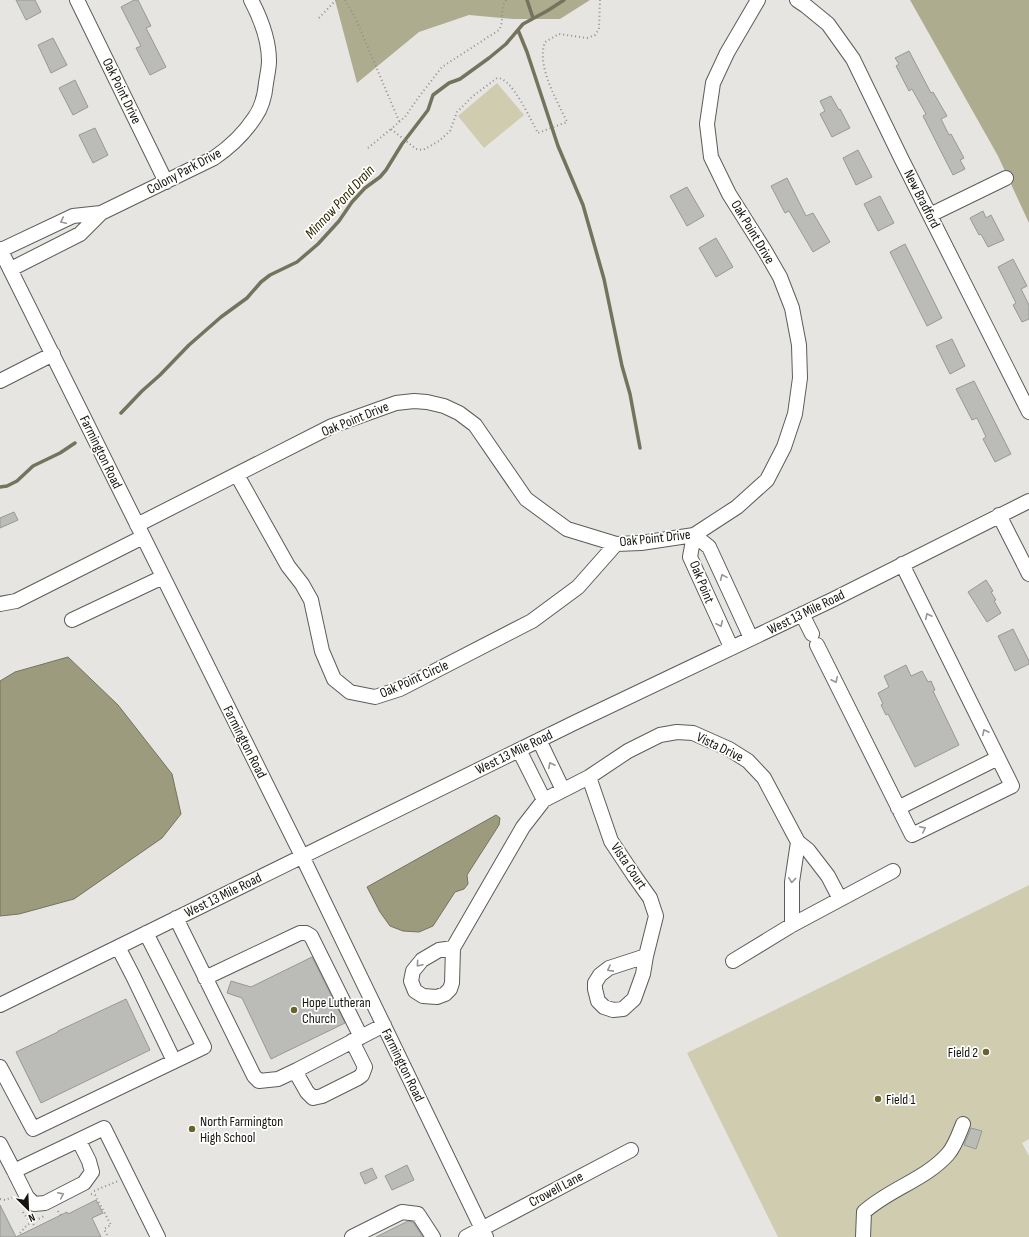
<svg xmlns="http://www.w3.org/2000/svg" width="1029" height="1237" viewBox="0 0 1029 1237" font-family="'Sofia Sans Condensed',sans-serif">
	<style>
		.green { fill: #cfccb0 }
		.forest { fill: #aeac8e }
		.water { fill: #9d9b7e; stroke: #74735e }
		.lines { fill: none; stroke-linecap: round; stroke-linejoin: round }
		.stream { stroke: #74735e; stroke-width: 3.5 }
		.building { fill: #bbbbb7; stroke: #989894 }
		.minor-casing { stroke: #5c5c59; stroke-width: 16 }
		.path { stroke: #91908e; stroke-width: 2; stroke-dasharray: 1 3; stroke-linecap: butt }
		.minor { stroke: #fff; stroke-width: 14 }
		.oneway { stroke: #969695 }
		.poi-dot { fill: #67622e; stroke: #fffffe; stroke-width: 1.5 }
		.labels { text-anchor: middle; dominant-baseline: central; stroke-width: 3.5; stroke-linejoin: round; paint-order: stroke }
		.street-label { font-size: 14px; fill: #151514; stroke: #fffffe }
		.poi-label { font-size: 14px; fill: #151514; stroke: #fffffe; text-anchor: start }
		.water-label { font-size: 15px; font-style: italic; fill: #2e2a02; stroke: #fffffe }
	</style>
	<rect width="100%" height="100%" fill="#e6e5e2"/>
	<path class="green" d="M497,83L524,115L484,148L458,116Z
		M1029,885V1139L1022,1143L1029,1156V1237H778L687,1053Z"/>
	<path class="forest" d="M335,0H590L560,19H513L469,15L419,32L357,83Z
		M910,0H1029V223L998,156Z"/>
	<path class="water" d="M68,657L118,705L172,774L181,814L162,838L74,899L19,914L0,916V681L15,672Z
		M496,815L500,818L499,825L467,875L468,884L464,889L455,892L433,926L419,932L403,931L390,926L380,912L367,887Z"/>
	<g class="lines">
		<path class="stream" d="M527,0L533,18
			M518,30L527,52L558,146L583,205L604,279L622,366L630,394L640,448
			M121,413L142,391L160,375L189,345L221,317L247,298L261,282L270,275L297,262L318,244L339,221L352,202L365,188L380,177L386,170L402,144L428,110L433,95L449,83L460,79L489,58L506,44L523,24L547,11L564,0
			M0,487L7,486L17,481L33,466L60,453L75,443"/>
	</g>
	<path class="building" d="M16,0H35L41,12L26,20Z
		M134,0H138L151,26L146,28L166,67L150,75L136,48L141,46L121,7Z
		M53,38L67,65L51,73L38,45Z
		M909,51L931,93L933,92L947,116L941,119L949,135L951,134L964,158L960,160L965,169L953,175L923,116L926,114L912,89L909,91L896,66L899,64L895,58Z
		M75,80L88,107L73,115L59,88Z
		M831,96L839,110L840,109L850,128L832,137L820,114L825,111L820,101Z
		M95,128L108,155L93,163L79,135Z
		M858,150L872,177L856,185L843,158Z
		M787,178L806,216L813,213L830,242L813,252L789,211L785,213L771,186Z
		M687,187L704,216L687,226L670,196Z
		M880,196L894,223L878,231L864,204Z
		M983,211L986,218L991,215L1004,240L988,247L981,234L979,235L970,218Z
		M716,238L733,267L716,277L699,248Z
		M905,244L942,318L927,326L890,252Z
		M1013,259L1027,286L1021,289L1029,305V319L1022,322L1013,305L1016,303L998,267Z
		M952,339L965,366L950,374L936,346Z
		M974,381L1011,454L995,462L983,439L986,437L977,418L972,420L956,389Z
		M14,512L18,520L0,528V518Z
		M986,580L993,591L991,592L996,600L994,601L1001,613L987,622L968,592Z
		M1013,629L1029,661V664L1015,671L998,636Z
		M906,665L911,676L922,671L928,682L931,681L935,690L933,691L959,745L915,767L888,714L886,715L881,705L883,704L878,693L889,687L884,676Z
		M312,957L345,1023L271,1059L242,998L227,993L231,981L251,987Z
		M126,999L150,1050L41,1103L16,1052L58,1032V1031Z
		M971,1128L982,1131L976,1149L964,1145Z
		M407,1165L414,1180L392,1190L385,1176Z
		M372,1168L377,1178L365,1184L360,1173Z
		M96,1200L103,1213L92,1218L101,1237H0V1205L16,1237L67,1212L68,1214Z
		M408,1221L413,1222L423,1237H376Z"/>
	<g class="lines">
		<defs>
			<path id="minor" d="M77,0L166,182
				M797,0L806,6L828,24L853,59L901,158L1029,412
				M930,215L1006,178
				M0,249L302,856L486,1237
				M1,250L73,216L101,213L214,158C230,147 244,134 255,117C262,107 265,94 266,83C267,76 269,68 269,61C269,40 261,19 251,0
				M11,269L80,234L101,213
				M0,381L53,354
				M237,475L288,566L302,584L311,600L322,651L334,679L350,692L375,697L400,689L532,621L578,587L616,544
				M999,515L1029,574
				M137,525L332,426L396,403L414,401L427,402L444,406L459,413L475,425L526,499L567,529L616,544L641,543L694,535L737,507L767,480L784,447L795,414L800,378L799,345L792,308L780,277L765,251L729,194L711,157L707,124L713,83L727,53L758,0
				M0,604L16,601L143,537
				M802,614L812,634
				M72,620L163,577
				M817,645L912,835L1012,786L902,564
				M731,647L690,557L694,535L709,547L751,638
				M539,740L563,790
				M519,750L544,800
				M589,777L611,841L635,877L650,898L656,916L646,956L643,974L634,999L623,1009L613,1010L604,1007L598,1001L595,989V983L600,975L609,968L646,956
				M898,808L998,758
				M176,918L254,1076L259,1081L278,1079L297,1070L384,1025
				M792,925V882L798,842
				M118,947L133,976L174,1061
				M453,948L439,950L422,960L413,971L411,981L415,991L423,996L437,997L445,994L450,989L452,983L453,948L523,827L544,800L589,777L628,751L660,735L677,732L693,733L729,749L748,761L764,778L798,842L808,850L828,876L840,899
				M733,961L792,925L893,871
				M205,978L300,933H306L311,936L361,1037
				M0,1005L519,750L576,722L832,600L1029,501
				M0,1067L33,1129L204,1047L146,933
				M295,1071L307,1092L313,1098L322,1096L358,1078L362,1075L365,1067L352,1041
				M0,1144L14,1171L104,1128L158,1237
				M14,1171L27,1197L34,1204L45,1203L84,1183L92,1172L89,1161L79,1141
				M352,1237L402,1212L418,1214L433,1237
				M466,1237L631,1150
				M863,1237L864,1212C889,1189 925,1180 948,1154C955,1146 959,1134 963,1124"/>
		</defs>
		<use href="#minor" class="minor-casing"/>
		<path class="path" d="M345,0L355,17L399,121
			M506,0C499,10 505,20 499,30L442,67L418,98L405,117L391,129L416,149L423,150L439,141L450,131L457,112L473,96L497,78C512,77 531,121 538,133L567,122C557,100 536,66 545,42L559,34L587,38L595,35L599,29L600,0
			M319,18L336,0
			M368,148L391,129
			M94,1191L118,1181
			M91,1194L95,1195L111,1225L104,1229L108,1237
			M0,1199L5,1200L13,1197
			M58,1211L61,1215
			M23,1212C26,1218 32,1221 35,1227
			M20,1233L27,1225L44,1216"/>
		<use href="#minor" class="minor"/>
	</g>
	<defs><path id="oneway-chevron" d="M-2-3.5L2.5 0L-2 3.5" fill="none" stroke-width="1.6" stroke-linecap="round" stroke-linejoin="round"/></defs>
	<g class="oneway">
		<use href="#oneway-chevron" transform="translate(63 221) rotate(155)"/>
		<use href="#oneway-chevron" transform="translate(723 577) rotate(-114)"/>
		<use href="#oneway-chevron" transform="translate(928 616) rotate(-116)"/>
		<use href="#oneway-chevron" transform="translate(720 624) rotate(65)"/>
		<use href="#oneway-chevron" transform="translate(835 680) rotate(64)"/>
		<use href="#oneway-chevron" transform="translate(985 732) rotate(-116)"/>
		<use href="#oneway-chevron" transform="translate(551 765) rotate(-116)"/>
		<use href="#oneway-chevron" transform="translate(923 829) rotate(-26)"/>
		<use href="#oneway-chevron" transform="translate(792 880) rotate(96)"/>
		<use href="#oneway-chevron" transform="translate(419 964) rotate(131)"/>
		<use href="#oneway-chevron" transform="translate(610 969) rotate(152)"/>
		<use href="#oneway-chevron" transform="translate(61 1195) rotate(-26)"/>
	</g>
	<g class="poi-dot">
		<circle cx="294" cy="1010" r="4"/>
		<circle cx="986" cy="1052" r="4"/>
		<circle cx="878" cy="1099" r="4"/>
		<circle cx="192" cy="1129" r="4"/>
	</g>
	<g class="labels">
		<g class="street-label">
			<text transform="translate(122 91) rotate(64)">Oak Point Drive</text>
			<text transform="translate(184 171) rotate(-28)">Colony Park Drive</text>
			<text transform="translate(922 199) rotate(63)">New Bradford</text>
			<text transform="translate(753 232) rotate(59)">Oak Point Drive</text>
			<text transform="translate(355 419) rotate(-22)">Oak Point Drive</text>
			<text transform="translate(101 452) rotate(64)">Farmington Road</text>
			<text transform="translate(655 538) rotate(-6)">Oak Point Drive</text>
			<text transform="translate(702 582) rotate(68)">Oak Point</text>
			<text transform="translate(806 612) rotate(-26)">West 13 Mile Road</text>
			<text transform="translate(414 679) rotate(-24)">Oak Point Circle</text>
			<text transform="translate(245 742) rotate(63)">Farmington Road</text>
			<text transform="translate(720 747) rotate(26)">Vista Drive</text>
			<text transform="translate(514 752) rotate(-26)">West 13 Mile Road</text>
			<text transform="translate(629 866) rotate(56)">Vista Court</text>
			<text transform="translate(223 895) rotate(-26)">West 13 Mile Road</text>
			<text transform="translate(403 1065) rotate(64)">Farmington Road</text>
			<text transform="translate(556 1189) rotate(-28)">Crowell Lane</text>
		</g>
		<g class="poi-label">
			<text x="302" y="1002">Hope Lutheran<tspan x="302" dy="16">Church</tspan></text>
			<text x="978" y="1052" text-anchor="end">Field 2</text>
			<text x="886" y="1099">Field 1</text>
			<text x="200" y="1121">North Farmington<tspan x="200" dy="16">High School</tspan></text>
		</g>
		<g class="water-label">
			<text transform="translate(340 202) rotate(-47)">Minnow Pond Drain</text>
		</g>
	</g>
	<g transform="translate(28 1209) rotate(156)" stroke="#fffffe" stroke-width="3" paint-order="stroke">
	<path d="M0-3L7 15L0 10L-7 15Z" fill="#151514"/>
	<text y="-6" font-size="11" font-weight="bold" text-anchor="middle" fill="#151514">N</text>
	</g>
</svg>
